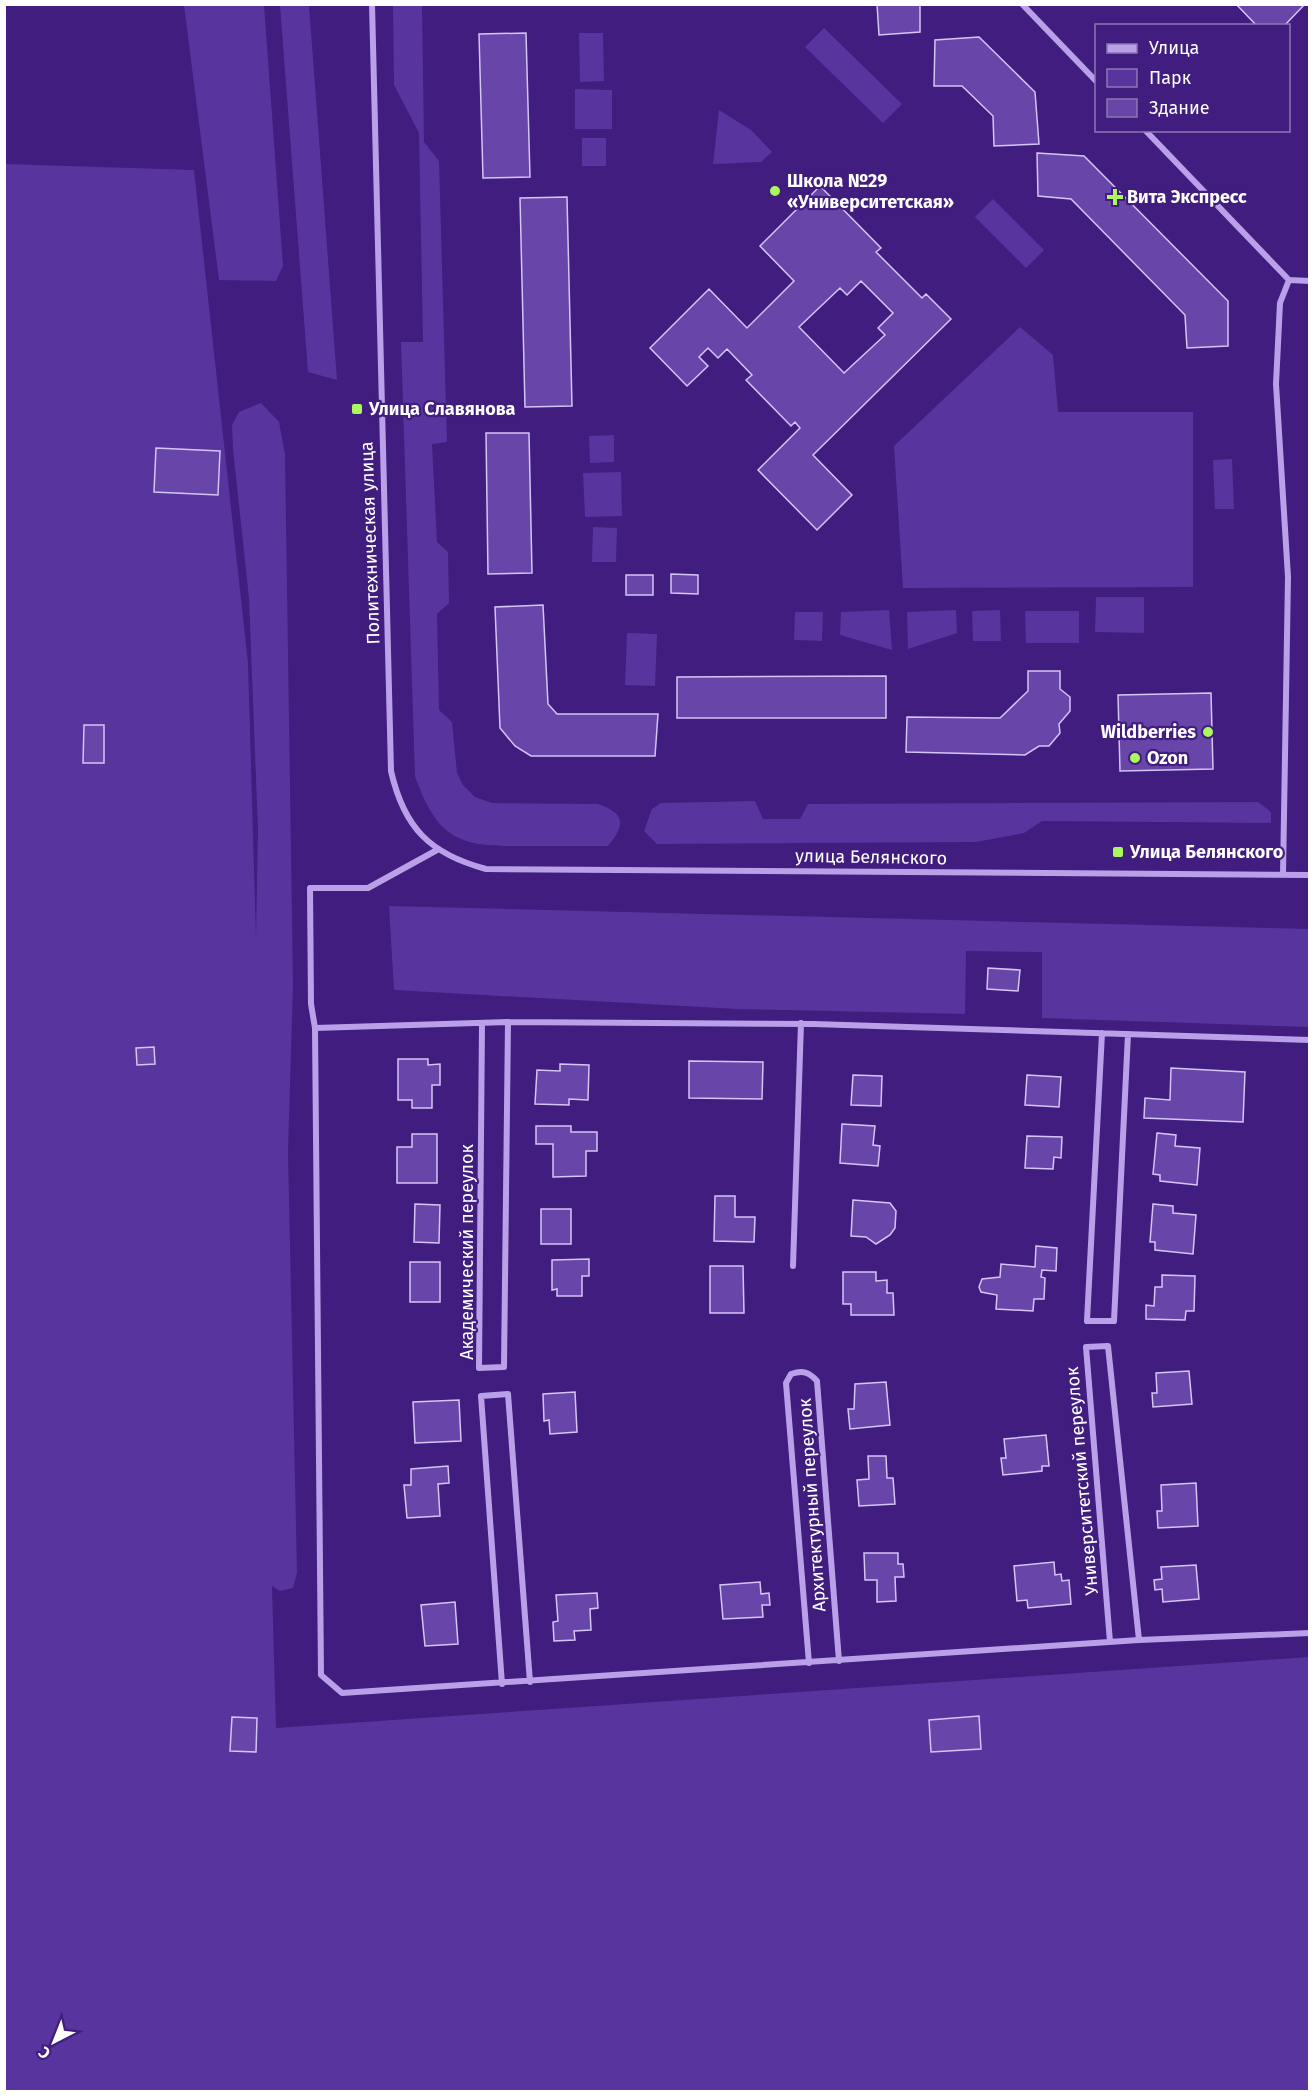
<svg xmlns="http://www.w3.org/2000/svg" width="1314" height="2096" viewBox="0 0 1314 2096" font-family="'Fira Sans',sans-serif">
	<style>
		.green { fill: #58349e }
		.building { fill: #6845a8; stroke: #d5c4f6; stroke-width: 1.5; fill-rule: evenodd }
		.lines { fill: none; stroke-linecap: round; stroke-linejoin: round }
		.minor { stroke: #b9a0e8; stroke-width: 6 }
		.poi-dot { fill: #aaf85e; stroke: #401d7e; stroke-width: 2 }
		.labels { text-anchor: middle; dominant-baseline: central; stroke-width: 4.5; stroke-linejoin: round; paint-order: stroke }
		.poi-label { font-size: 18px; font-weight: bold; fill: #fff; stroke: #401d7e; text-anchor: start }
		.street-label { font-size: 18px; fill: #fff; stroke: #401d7e }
	</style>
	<rect width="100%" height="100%" fill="#401d7e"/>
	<path class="green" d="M184,5H264L283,266L276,281L219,280Z
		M280,5H309L337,380L308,372Z
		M393,5H422L424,142L439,161L447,442L432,444L437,542L448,552L449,603L437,614L439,710L452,722L457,773L463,785L475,797L492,803L598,804C625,813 626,825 608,846C581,846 553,846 526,846C460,847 438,841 415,776L401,342H423L419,133L394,85Z
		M824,28L902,104L883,123L805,47Z
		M579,33H603L604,81L580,82Z
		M575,89L612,90V129H575Z
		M719,110L751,130L772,152L761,162L713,164Z
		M582,138H606V166H582Z
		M5,164L194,170L248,663L256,938L258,829L249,598L233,449L232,425L239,412L261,403L279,422L285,454L293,985L288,1152L297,1573L293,1588L280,1591L272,1586L276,1728L1309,1657V2091L5,2092Z
		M993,199L1044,250L1026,268L975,217Z
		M1020,327L1053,355L1058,412H1193V587L903,588L894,446Z
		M614,435V462L590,463L589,436Z
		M1232,459L1234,509H1215L1213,460Z
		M621,472L622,516L585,517L583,473Z
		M593,527L617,528L616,562H592Z
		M1096,597H1144V633L1095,632Z
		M889,610L892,650L840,635L841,612Z
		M956,610L957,633L908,649L907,612Z
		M1000,610L1001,641H973L972,611Z
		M1025,611H1079V643H1026Z
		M795,612H823L822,641L794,640Z
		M627,633L657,634L655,686L625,685Z
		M755,801L763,819H800L808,804L1258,802L1271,812V823L1042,821L1024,833L976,842L657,844L644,831L652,809L661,803Z
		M389,906L1309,929V1027L1042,1018V952L966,951L965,1014L737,1009L394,990Z"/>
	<path class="building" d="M877,4H920V32L879,35Z
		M1236,4H1305L1284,26H1257Z
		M526,33L530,177L483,178L479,34Z
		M979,37L1035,92L1039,144L994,146L993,116L962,86H934L935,40Z
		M1037,153L1084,156L1228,301V346L1187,348L1185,315L1071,199L1038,196Z
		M820,186L881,248L876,252L922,298L926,294L951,319L813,455L852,495L817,530L758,470L800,428L795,422L791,426L746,380L752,375L727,349L718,358L708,348L699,357L708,366L687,386L650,348L709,289L747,328L794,281L760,246ZM861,281L893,313L878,328L885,335L844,373L799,327L840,288L847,295Z
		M567,197L572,406L525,407L520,198Z
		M486,433H529L532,573L488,574Z
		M156,448L220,451L218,495L154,492Z
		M671,574L698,575V594L671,593Z
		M626,575H653V595H626Z
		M543,605L548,704L557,714H658L655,756H531L515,746L500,728L495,607Z
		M1028,671H1060V689L1070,697V711L1059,724L1060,733L1049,746H1039L1025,755L906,752L907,717L1000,718L1028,691Z
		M886,676V718H677V677Z
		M1211,693L1213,769L1120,771L1118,695Z
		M84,725H104V763H83Z
		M988,968L1020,970L1018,991L987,989Z
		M154,1047L155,1064L137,1065L136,1048Z
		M398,1059H428V1065L440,1064V1085H432V1108H412V1100H398Z
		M689,1061L763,1062L762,1099L689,1098Z
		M560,1064L589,1065L588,1100L569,1099V1105L535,1104L537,1070L560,1071Z
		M1171,1068L1245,1072L1243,1122L1144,1118L1145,1098L1170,1100Z
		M853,1075L882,1076L881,1106L851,1105Z
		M1027,1075L1061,1077L1059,1107L1025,1105Z
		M842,1124L875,1126L873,1145L880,1146L878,1166L840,1163Z
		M536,1126H571V1132H597V1151H586V1176L553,1177V1144H536Z
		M1157,1133L1176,1135L1175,1146L1200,1148L1197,1185L1160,1181V1175L1153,1174Z
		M412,1134H437V1183H397V1147H412Z
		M1027,1136L1062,1137L1061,1158L1054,1157L1053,1169L1025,1168Z
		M715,1196H735V1217H755L754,1242L714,1241Z
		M853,1200L890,1203L896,1211L895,1228L890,1235L876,1244L866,1237L851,1236Z
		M415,1204L440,1205L439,1243L414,1242Z
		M1153,1204L1173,1206V1213L1196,1215L1193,1254L1155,1250V1242H1150Z
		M541,1209H571V1244H541Z
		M1036,1246L1057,1248L1056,1271L1042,1270L1041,1277L1045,1278L1044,1299H1034L1033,1311L996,1309L997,1295L981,1292L979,1287L982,1279L1000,1277L1001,1264L1035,1267Z
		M589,1259V1276H582V1296H557V1289L552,1290V1260Z
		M410,1262H440V1302H410Z
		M710,1266H743L744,1313H710Z
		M843,1272H876V1281L887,1280V1293H893L894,1315H851V1304H843Z
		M1162,1275L1195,1276L1194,1311H1186L1185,1320L1146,1319V1305L1154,1306L1155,1287H1162Z
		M1189,1371L1192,1404L1153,1407L1152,1393H1157L1156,1373Z
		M886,1382L890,1425L850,1429L848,1409H854L855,1384Z
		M575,1392L577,1432L550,1434L549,1420L544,1421L543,1394Z
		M459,1400L461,1441L415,1443L413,1402Z
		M1046,1435L1049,1466H1042V1471L1003,1475L1001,1458H1006L1004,1439Z
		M868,1456H886L887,1478H893L895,1504L859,1506L857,1480L869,1479Z
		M448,1466L449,1483L438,1484L440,1516L407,1518L404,1485H411V1469Z
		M1196,1483L1198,1526L1158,1528L1157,1511H1162L1161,1485Z
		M864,1553H898V1564H903L904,1577H895L896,1601L877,1602V1580H865Z
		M1054,1562L1055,1575L1061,1574L1062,1581L1069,1580L1071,1604L1028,1608L1027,1600L1017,1601L1014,1566Z
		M1196,1565L1199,1599L1163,1602L1162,1589L1155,1590L1154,1580L1162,1579L1161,1567Z
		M760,1582L761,1594L769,1593L770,1605H762L763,1617L723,1619L720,1585Z
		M597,1593L598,1608L590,1609L591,1630L574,1631L575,1640L554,1641L553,1622L558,1621L556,1595Z
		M455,1602L458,1644L425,1646L421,1605Z
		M979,1716L981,1749L931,1752L929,1720Z
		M232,1717L257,1718L256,1752L230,1751Z"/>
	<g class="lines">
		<path class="minor" d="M372,4L391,771C404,828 430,854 486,869L1310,875
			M1022,4L1096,81
			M1145,130L1289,280
			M1289,280L1310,281
			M437,850L368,888H310L311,1004L315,1028L321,1675L342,1693L1139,1640L1310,1633
			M1283,875L1288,577L1276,384L1280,303L1289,280
			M482,1023L479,1368L504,1367L508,1022
			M315,1028L508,1022L813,1024L1310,1040
			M1102,1033L1087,1321H1114L1128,1034
			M793,1266L801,1023
			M1110,1642L1086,1347L1108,1346L1139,1640
			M809,1663L786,1383L791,1374C803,1370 809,1372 817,1381L839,1661
			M502,1684L481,1396L508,1394L530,1682"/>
	</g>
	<g class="poi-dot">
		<circle cx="775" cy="191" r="6"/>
		<path d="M1112 188h6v6h6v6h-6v6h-6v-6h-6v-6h6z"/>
		<rect x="351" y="403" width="12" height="12" rx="3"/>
		<circle cx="1208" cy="732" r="6"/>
		<circle cx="1135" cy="758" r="6"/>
		<rect x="1112" y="846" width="12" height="12" rx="3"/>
	</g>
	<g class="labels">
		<g class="poi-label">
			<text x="787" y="181">Школа №29<tspan x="787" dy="21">«Университетская»</tspan></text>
			<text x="1127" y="197">Вита Экспресс</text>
			<text x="369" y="409">Улица Славянова</text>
			<text x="1196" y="732" text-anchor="end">Wildberries</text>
			<text x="1147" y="758">Ozon</text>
			<text x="1130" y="852">Улица Белянского</text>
		</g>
		<g class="street-label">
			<text transform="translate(370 543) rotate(-92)">Политехническая улица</text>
			<text transform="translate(871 857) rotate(1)">улица Белянского</text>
			<text transform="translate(467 1252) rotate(-90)">Академический переулок</text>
			<text transform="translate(1082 1481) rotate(-95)">Университетский переулок</text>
			<text transform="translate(812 1505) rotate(-94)">Архитектурный переулок</text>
		</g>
	</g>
	<rect width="1314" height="2096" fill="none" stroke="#ffffff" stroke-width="12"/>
	<rect x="1095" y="24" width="195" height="108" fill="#401d7e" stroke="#8c77b2" stroke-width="1.5"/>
	<rect x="1107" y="44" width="30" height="9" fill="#b9a0e8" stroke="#8c77b2" stroke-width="1.5"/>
	<text x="1149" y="54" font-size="18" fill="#ffffff">Улица</text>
	<rect x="1107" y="69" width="30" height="18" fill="#58349e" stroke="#8c77b2" stroke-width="1.5"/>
	<text x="1149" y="84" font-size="18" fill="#ffffff">Парк</text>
	<rect x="1107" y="99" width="30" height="18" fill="#6845a8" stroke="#8c77b2" stroke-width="1.5"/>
	<text x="1149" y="114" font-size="18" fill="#ffffff">Здание</text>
	<g transform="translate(54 2042) rotate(222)" stroke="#401d7e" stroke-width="4.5" paint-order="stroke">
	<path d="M0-4.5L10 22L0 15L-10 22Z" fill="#ffffff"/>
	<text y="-9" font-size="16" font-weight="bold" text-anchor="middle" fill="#ffffff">С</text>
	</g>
</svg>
